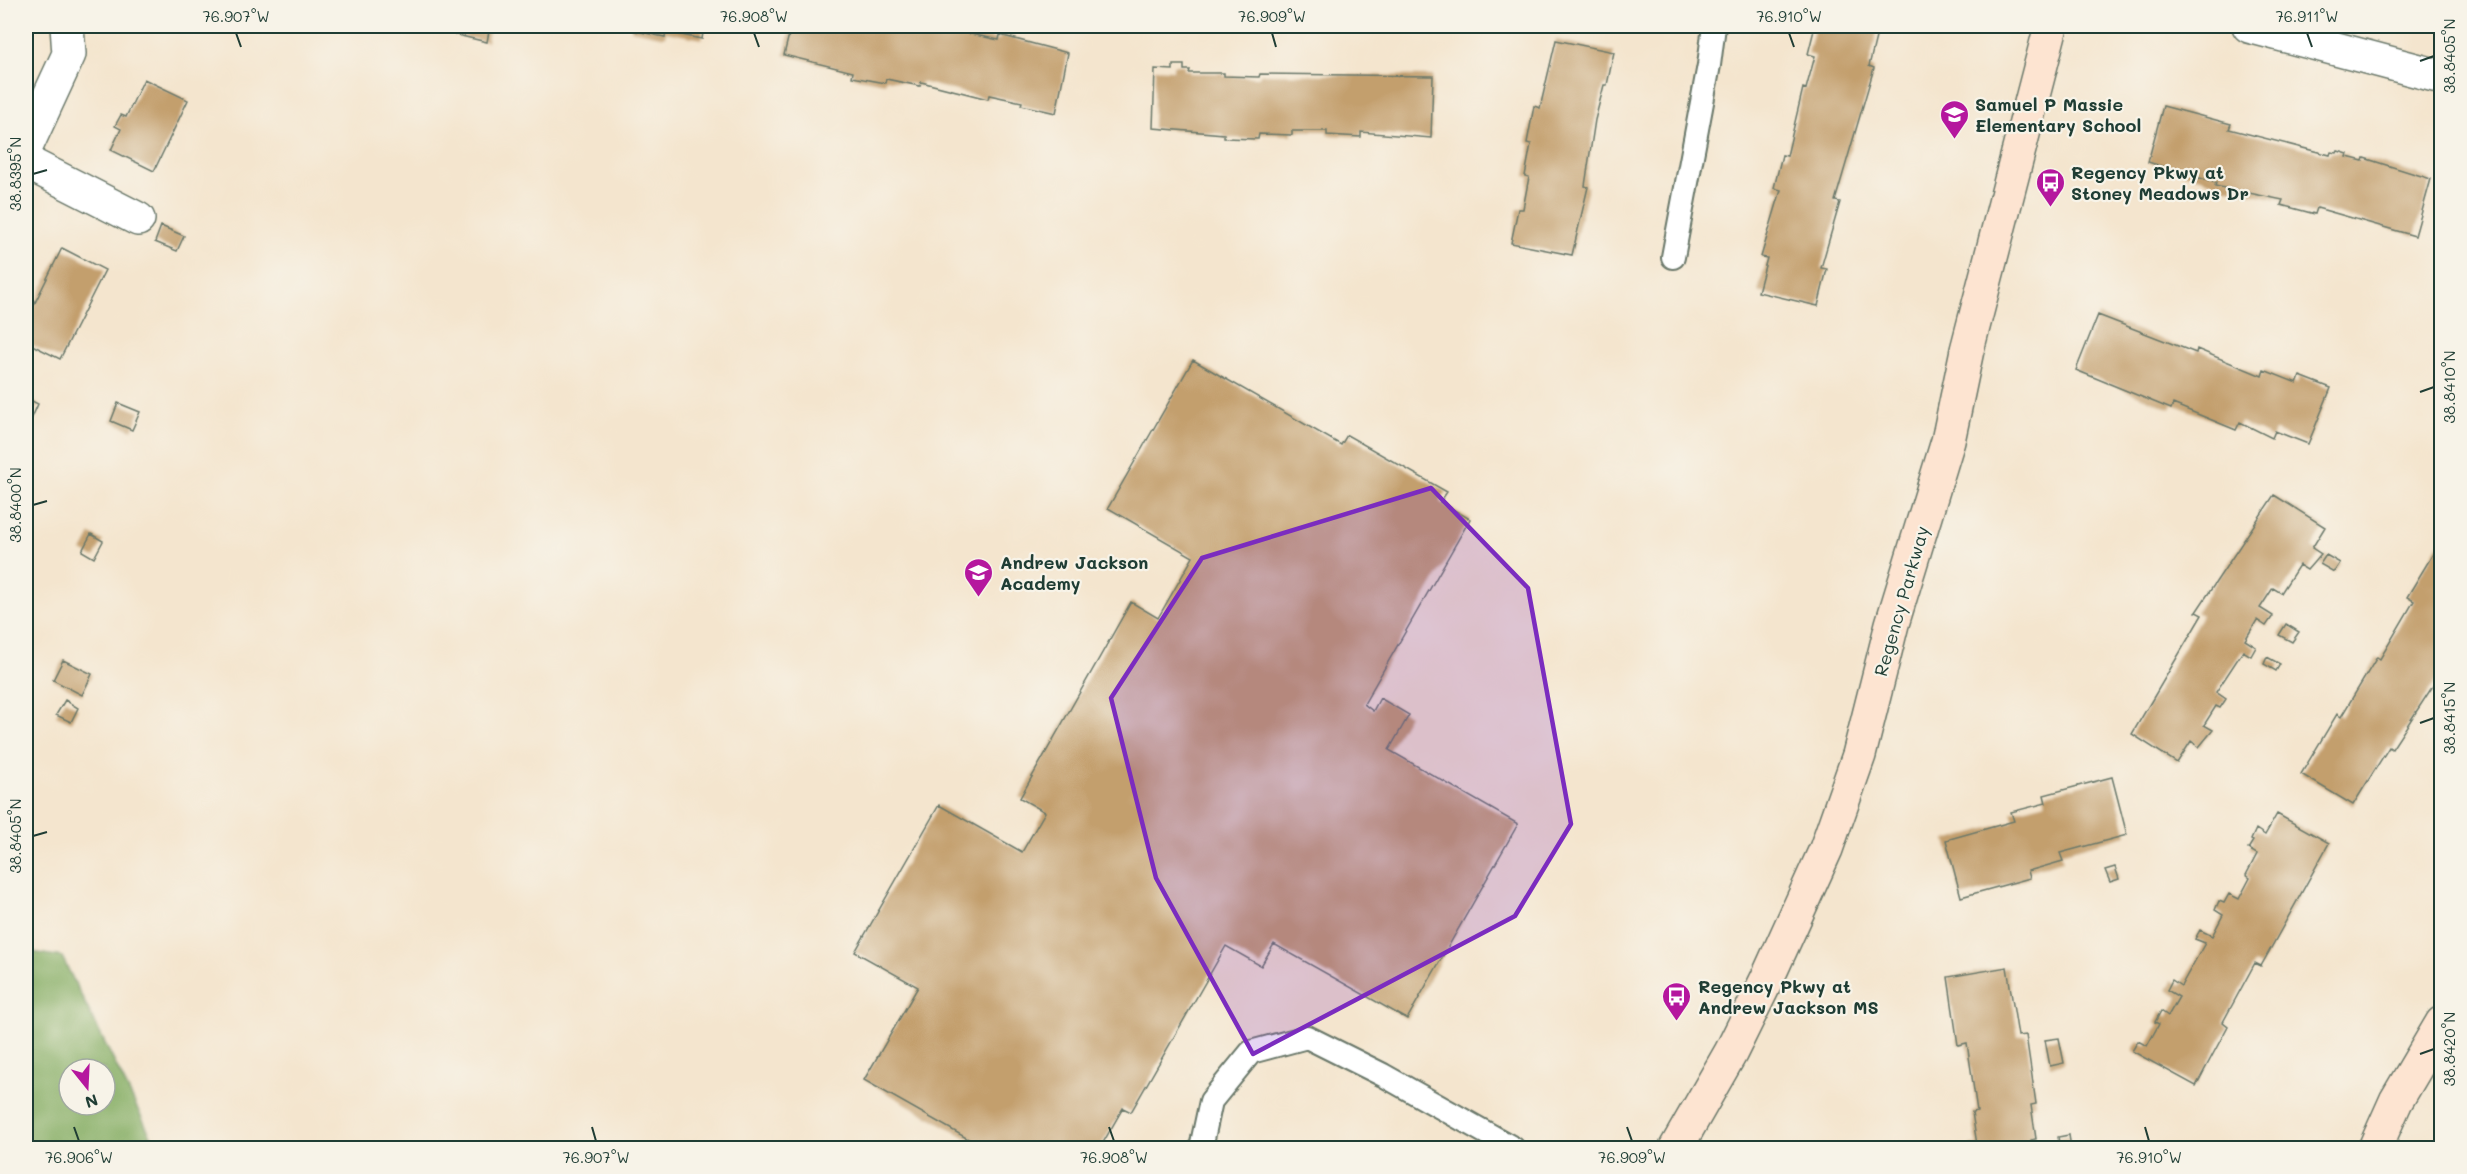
<svg xmlns="http://www.w3.org/2000/svg" width="2467" height="1174" viewBox="0 0 2467 1174" font-family="Mali,sans-serif">
	<style>
		.forest { fill: #87af66; stroke: #53764d; stroke-width: 1.5; fill-rule: evenodd }
		.building { fill: #c39f6d }
		.lines { fill: none; stroke-linecap: round; stroke-linejoin: round }
		.lane-casing { stroke: #6a786a; stroke-width: 26 }
		.street-casing { stroke: #6a786a; stroke-width: 36 }
		.secondary-casing { stroke: #6a786a; stroke-width: 36 }
		.lane { stroke: #fff; stroke-width: 22 }
		.street { stroke: #fff; stroke-width: 33 }
		.secondary { stroke: #fde4d1; stroke-width: 33 }
		.marked { fill: #7b2cbf; fill-opacity: 0.2; stroke: #7b2cbf; stroke-width: 4.5; stroke-linejoin: round }
		.ticks { fill: none; stroke: #1f3d34; stroke-width: 2 }
		.labels { text-anchor: middle; dominant-baseline: central; stroke-width: 4.5; stroke-linejoin: round; paint-order: stroke }
		.poi-label { font-size: 18px; font-weight: bold; fill: #1f3d34; stroke: #f7f3e8; text-anchor: start }
		.street-label { font-size: 18px; fill: #1f3d34; stroke: #f7f3e8 }
		.neatline { fill: none; stroke: #1f3d34; stroke-width: 2 }
		.ticks-label { font-size: 15px; text-anchor: middle; fill: #1f3d34 }
	</style>
	<rect width="100%" height="100%" fill="#f7f3e8"/>
	<filter id="ink" filterUnits="userSpaceOnUse"><feTurbulence type="fractalNoise" baseFrequency=".0167" numOctaves="2"/><feDisplacementMap in="SourceGraphic" scale="12" xChannelSelector="R" yChannelSelector="G"/><feConvolveMatrix kernelMatrix="1 2 1 2 8 2 1 2 1" color-interpolation-filters="sRGB"/></filter>
	<filter id="wash" filterUnits="userSpaceOnUse"><feTurbulence type="fractalNoise" baseFrequency=".008" numOctaves="4" result="noise"/><feDisplacementMap in="SourceGraphic" scale="24" xChannelSelector="R" yChannelSelector="G"/><feGaussianBlur stdDeviation="1.35" result="paint"/><feColorMatrix in="noise" values="0 0 0 0 0 0 0 0 0 0 0 0 0 0 0 0 0 1.4 0 .05"/><feComposite in="paint" operator="in"/></filter>
	<g filter="url(#wash)">
		<rect width="100%" height="100%" fill="#f4e5ce"/>
		<path class="forest" d="M26,951L62,957L157,1148H26ZM69,1069H105V1105H69Z"/>
		<g id="blocks">
			<path class="building" d="M427,26H490L487,42L427,28Z
				M632,26H704L702,39L666,32L665,37L631,30Z
				M791,26H949L967,29L966,33L999,40L1000,35L1068,53L1056,113L1021,105L1022,102L989,95L988,99L921,82L920,86L886,79L885,83L852,77L853,72L784,55Z
				M1815,26H1846L1877,33L1869,66L1874,68L1835,201L1840,202L1821,268L1827,269L1818,306L1758,292L1767,258L1761,257L1781,190L1774,188L1782,155L1787,156L1803,88L1806,89L1815,56L1808,54Z
				M1556,40L1614,52L1607,85H1604L1595,120L1585,186L1588,187L1572,255L1511,243L1518,209H1523L1529,177L1525,176L1531,144L1527,143L1534,106L1540,108Z
				M1173,65H1184V70H1190L1189,73H1224V76L1259,77L1260,74L1433,76L1431,138L1361,132V137L1327,135V131H1292V135L1259,134L1258,139L1224,138V134L1153,128L1155,69L1173,70Z
				M144,79L188,100L154,171L111,150L121,129L115,126L121,115L126,117Z
				M2163,106L2231,124L2229,129L2330,155L2331,152L2337,153L2338,151L2348,154L2347,157L2363,161L2364,158L2431,179L2415,236L2317,208L2315,214L2281,205L2283,200L2215,186L2216,183L2148,162Z
				M161,226L184,236L177,251L155,242Z
				M62,248L105,270L60,359L26,342V321Z
				M2098,315L2196,353L2197,349L2262,376L2264,370L2297,383L2300,376L2331,388L2308,444L2275,431L2272,438L2240,422L2236,430L2173,404L2171,409L2076,370Z
				M1193,360L1341,445L1347,435L1447,492L1440,502L1470,519L1364,704L1373,711L1380,698L1409,715L1389,750L1518,824L1407,1019L1274,944L1261,966L1226,946L1131,1112L1123,1108L1100,1148H984L864,1080L918,987L855,952L939,805L1022,852L1045,812L1020,798L1131,602L1158,618L1193,557L1108,508Z
				M26,398L38,404L26,431Z
				M118,403L140,412L132,430L111,421Z
				M2274,495L2325,527L2312,548L2321,554L2307,570L2299,565L2281,593L2273,588L2260,608L2273,616L2266,626L2257,620L2245,640L2256,647L2251,656L2243,651L2216,692L2226,699L2220,708L2216,706L2204,725L2213,730L2199,747L2191,741L2177,763L2132,734L2202,615L2196,612Z
				M91,534L103,541L94,558L82,551Z
				M2442,539V672L2392,749L2389,747L2353,805L2301,774L2337,714L2341,717L2377,657L2380,659L2414,601L2407,597Z
				M2326,555L2340,563L2334,572L2320,564Z
				M2286,624L2299,632L2292,642L2279,635Z
				M2267,657L2280,664L2276,671L2264,664Z
				M63,660L92,674L82,695L53,680Z
				M65,700L78,708L71,722L56,715Z
				M2112,777L2127,835L2060,853L2063,861L2028,871L2030,878L1961,897L1946,840L2014,821L2011,812L2046,803L2044,795Z
				M2277,814L2329,843L2261,966L2255,963L2223,1022L2228,1026L2196,1086L2132,1051L2138,1041L2147,1046L2159,1024L2155,1022L2161,1011L2168,1016L2179,997L2167,990L2172,980L2181,986L2205,943L2195,939L2200,930L2212,936L2223,915L2215,910L2219,901L2224,903L2229,894L2239,899L2250,878L2246,875L2257,854L2248,849L2253,841L2251,840L2256,829L2265,835Z
				M2115,867L2119,879L2110,882L2105,870Z
				M2007,967L2018,1036L2026,1035L2036,1104L2031,1105L2036,1139L2031,1140L2032,1148H1971L1970,1145H1977L1972,1112L1977,1111L1967,1043L1958,1045L1948,977Z
				M2059,1038L2064,1063L2050,1066L2045,1040Z
				M2069,1135L2071,1148H2060L2058,1137Z"/>
		</g>
	</g>
	<g filter="url(#ink)">
		<use href="#blocks" fill-opacity="0" stroke="#6a786a" stroke-width="1.5"/>
		<g class="lines">
			<defs>
				<path id="lane" d="M1673,257L1709,65L1714,26
					M1201,1148L1211,1101L1251,1052L1307,1037L1383,1075L1513,1148"/>
				<path id="street" d="M2249,26L2442,77
					M26,147L69,54L67,26
					M26,162L138,219"/>
				<path id="secondary" d="M1676,1148L1731,1052L1767,979L1826,849L1859,755L1892,624L1948,441L1967,350L2051,26
					M2375,1148L2396,1101L2442,1023"/>
			</defs>
			<use href="#lane" class="lane-casing"/>
			<use href="#street" class="street-casing"/>
			<use href="#secondary" class="secondary-casing"/>
			<use href="#lane" class="lane"/>
			<use href="#street" class="street"/>
			<use href="#secondary" class="secondary"/>
		</g>
	</g>
	<path class="marked" d="M1431,488L1528,588L1571,824L1515,916L1253,1054L1156,878L1111,698L1202,558Z"/>
	<path class="ticks" d="M236,33L241,47M754,33L759,47M1272,33L1276,47M1789,33L1794,47M2307,33L2312,47M2420,61L2434,56M33,174L47,170M2420,392L2434,387M33,505L47,501M2420,723L2434,718M33,836L47,832M2420,1054L2434,1049M74,1127L79,1141M592,1127L596,1141M1109,1127L1114,1141M1627,1127L1632,1141M2145,1127L2149,1141"/>
	<defs>
		<symbol id="school-pin" viewBox="-11 -11 22 30"><path d="M0 17L-7.5 6A9.5 9.5 0 1 1 7.5 6Z" fill="#b5179e" stroke="#f7f3e8"/><path d="M0-5L7-2L0 1L-7-2ZM-4 1L0 2.5L4 1V4Q0 6-4 4Z" fill="#fff"/></symbol>
		<symbol id="bus-pin" viewBox="-11 -11 22 30"><path d="M0 17L-7.5 6A9.5 9.5 0 1 1 7.5 6Z" fill="#b5179e" stroke="#f7f3e8"/><path d="M-5-6H5V4H4V6H2V4H-2V6H-4V4H-5ZM-3.5-4V0h7V-4ZM-3.5 1.2v1.5H-2V1.2ZM2 1.2v1.5H3.5V1.2Z" fill="#fff"/></symbol>
	</defs>
	<g fill-rule="evenodd">
		<use href="#school-pin" x="1938" y="98" width="33" height="45"/>
		<use href="#bus-pin" x="2034" y="166" width="33" height="45"/>
		<use href="#school-pin" x="962" y="556" width="33" height="45"/>
		<use href="#bus-pin" x="1660" y="980" width="33" height="45"/>
	</g>
	<g class="labels">
		<g class="poi-label">
			<text x="1975" y="104">Samuel P Massie<tspan x="1975" dy="21">Elementary School</tspan></text>
			<text x="2071" y="172">Regency Pkwy at<tspan x="2071" dy="21">Stoney Meadows Dr</tspan></text>
			<text x="1000" y="562">Andrew Jackson<tspan x="1000" dy="21">Academy</tspan></text>
			<text x="1698" y="986">Regency Pkwy at<tspan x="1698" dy="21">Andrew Jackson MS</tspan></text>
		</g>
		<g class="street-label">
			<text transform="translate(1901 601) rotate(-74)">Regency Parkway</text>
		</g>
	</g>
	<rect width="2467" height="1174" fill="none" stroke="#f7f3e8" stroke-width="66"/>
	<g transform="translate(87 1087) rotate(162)"><circle r="28" fill="#f7f3e8" stroke="#a1aaa0" stroke-width="1.5"/>
	<path d="M0-4.5L10 22L0 15L-10 22Z" fill="#b5179e"/>
	<text y="-9" font-size="16" font-weight="bold" text-anchor="middle" fill="#1f3d34">N</text>
	</g>
	<rect x="33" y="33" width="2401" height="1108" class="neatline"/>
	<g class="ticks-label">
		<text x="236" y="22">76.907°W</text>
		<text x="754" y="22">76.908°W</text>
		<text x="1272" y="22">76.909°W</text>
		<text x="1789" y="22">76.910°W</text>
		<text x="2307" y="22">76.911°W</text>
		<text transform="translate(2450 56) rotate(-90)" y="5">38.8405°N</text>
		<text transform="translate(16 174) rotate(-90)" y="5">38.8395°N</text>
		<text transform="translate(2450 387) rotate(-90)" y="5">38.8410°N</text>
		<text transform="translate(16 505) rotate(-90)" y="5">38.8400°N</text>
		<text transform="translate(2450 718) rotate(-90)" y="5">38.8415°N</text>
		<text transform="translate(16 836) rotate(-90)" y="5">38.8405°N</text>
		<text transform="translate(2450 1049) rotate(-90)" y="5">38.8420°N</text>
		<text x="79" y="1163">76.906°W</text>
		<text x="596" y="1163">76.907°W</text>
		<text x="1114" y="1163">76.908°W</text>
		<text x="1632" y="1163">76.909°W</text>
		<text x="2149" y="1163">76.910°W</text>
	</g>
</svg>
